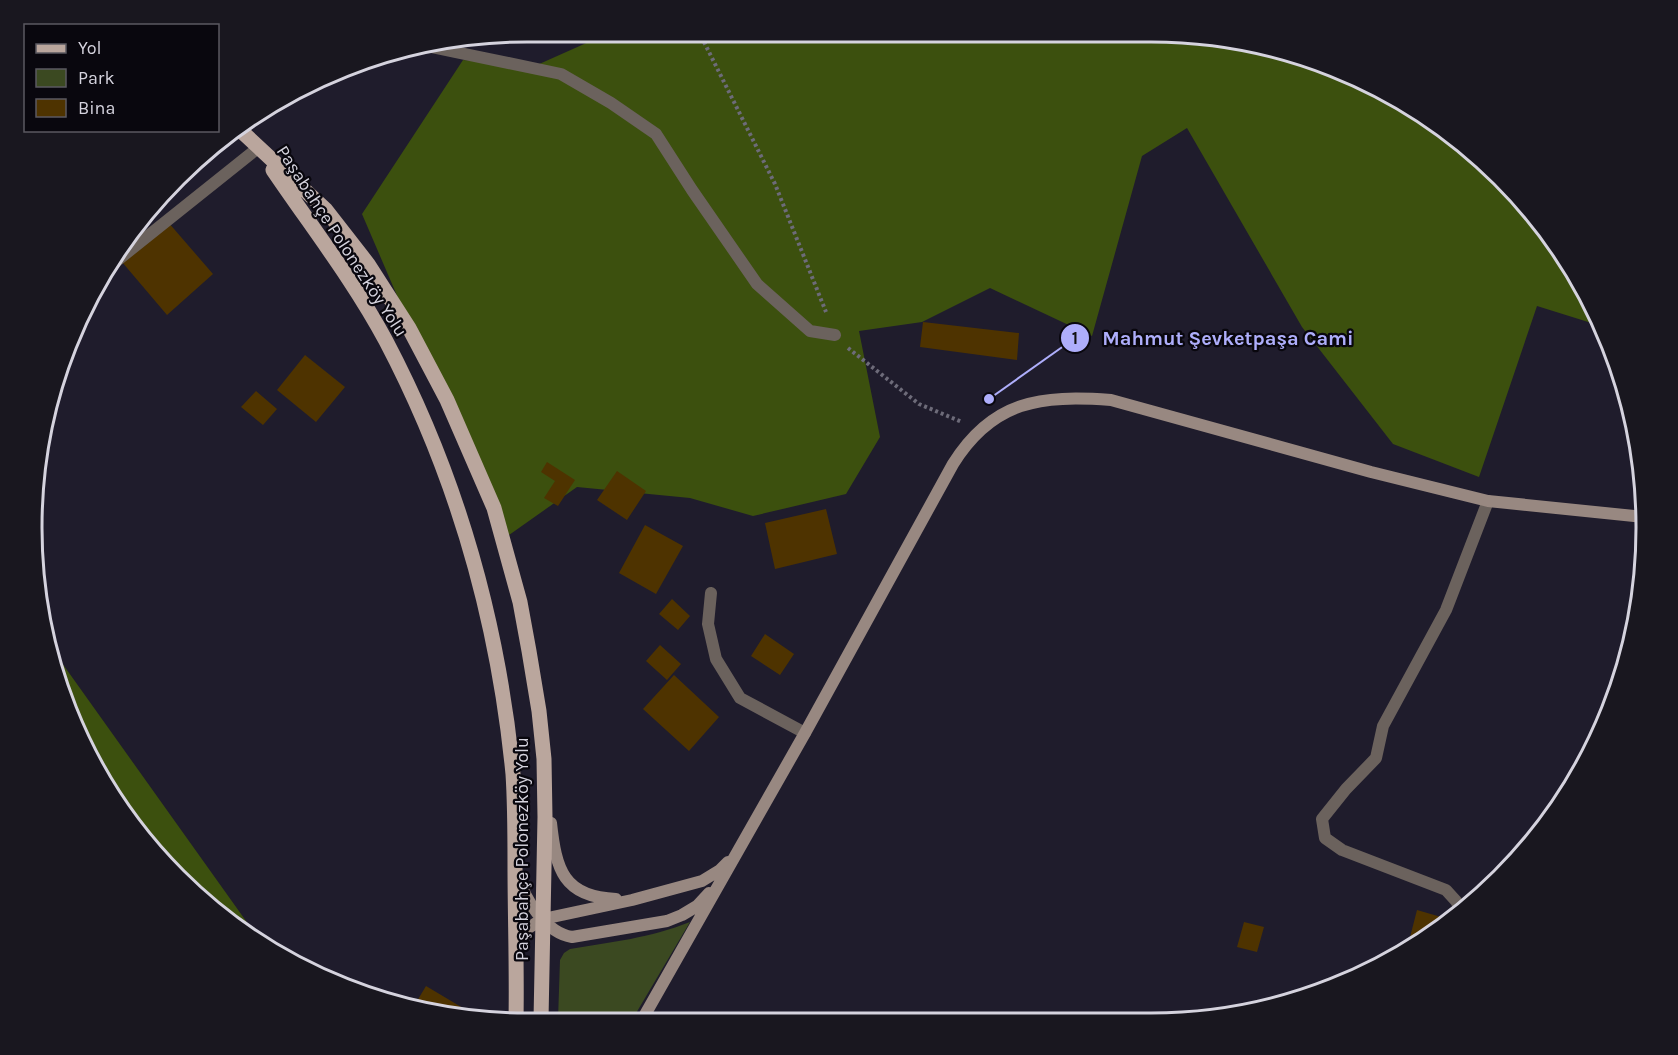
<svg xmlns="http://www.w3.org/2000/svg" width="1678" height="1055" viewBox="0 0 1678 1055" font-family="Karla,sans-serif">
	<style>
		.green { fill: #3b4921 }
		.forest { fill: #3c500e }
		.building { fill: #4e3300 }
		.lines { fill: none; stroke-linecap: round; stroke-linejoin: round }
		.path { stroke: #6d6b79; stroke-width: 4; stroke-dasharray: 3 3; stroke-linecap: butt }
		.minor { stroke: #6b625d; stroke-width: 12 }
		.secondary { stroke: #988881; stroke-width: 12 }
		.primary { stroke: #baa69d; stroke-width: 15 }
		.labels { text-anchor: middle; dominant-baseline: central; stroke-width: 4.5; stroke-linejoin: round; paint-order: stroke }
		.street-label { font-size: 18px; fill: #d5d3de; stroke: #09070e }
		.rim { fill: none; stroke: #d5d3de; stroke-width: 3 }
		.leader { fill: none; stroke: #aeaefb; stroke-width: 2 }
		.callout-dot { fill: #aeaefb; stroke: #09070e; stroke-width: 2 }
		.mark-label { font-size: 18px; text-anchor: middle; font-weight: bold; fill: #111 }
		.callout-label { font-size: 20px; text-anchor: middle; font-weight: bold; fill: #aeaefb; stroke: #09070e; stroke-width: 4.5; stroke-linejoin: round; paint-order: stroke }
	</style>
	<rect width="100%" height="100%" fill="#1f1c2c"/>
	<path class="green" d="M690,922L632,1020H558L560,960L564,953L570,949C612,942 650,938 690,922Z"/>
	<path class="forest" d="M611,32L1215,36L1340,69L1453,134L1524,201L1580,280L1601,326L1537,306L1479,477L1393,444L1302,327L1187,128L1142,156L1092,336L990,288L922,322L859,331L880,437L846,494L753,516L690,498L577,487L502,540L362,214L463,60L537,65Z
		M47,642L261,942L225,921L115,803L49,656Z"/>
	<path class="building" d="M168,222L213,274L167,315L122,262Z
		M923,322L1019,333L1017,360L920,347Z
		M305,355L345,387L316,422L277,390Z
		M256,391L277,409L263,425L241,407Z
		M547,462L575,480L558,506L544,498L555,481L541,472Z
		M617,471L646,491L627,520L597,500Z
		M826,509L837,554L775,569L765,523Z
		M645,525L683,546L656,594L619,573Z
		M672,599L690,616L678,630L659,614Z
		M765,634L794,654L780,675L751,656Z
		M660,645L681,664L667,680L646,661Z
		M674,675L719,717L689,751L643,709Z
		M1417,910L1448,919L1447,923L1413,947L1408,945Z
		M1244,922L1264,927L1257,952L1237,947Z
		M426,986L478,1017L477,1019H463L414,1006Z"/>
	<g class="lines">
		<path class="path" d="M696,33L704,42L775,184L826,312
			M848,348L919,404L962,422"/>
		<path class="minor" d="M431,47L561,74L611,103L656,134L692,190L757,284L810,331L835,335
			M114,263L258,148
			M711,593L708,624L716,659L740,698L805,733
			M1462,912L1456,901L1446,890L1342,850L1325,838L1322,819L1346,789L1376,758L1383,726L1446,610L1488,501"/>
		<path class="secondary" d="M551,823C556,869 563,897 616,899
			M518,875C524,899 546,933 572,937L667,921L682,915L697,906L709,893
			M518,945L523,931L543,919L632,900L702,881L720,870L728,862
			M642,1020L805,733L953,464C993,400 1041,395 1111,400L1371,472L1488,501L1644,517"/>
		<path class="primary" d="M238,128L326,210L368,264L409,328L447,400L494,508L520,602L529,651L539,711L544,759L545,817L541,1020
			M273,170C311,226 354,281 386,341C458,478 498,620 513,774C515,804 515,834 515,865C515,917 517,968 516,1020"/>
	</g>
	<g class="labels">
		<g class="street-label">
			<text transform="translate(342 241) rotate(57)">Paşabahçe Polonezköy Yolu</text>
			<text transform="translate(522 849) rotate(-90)">Paşabahçe Polonezköy Yolu</text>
		</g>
	</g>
	<path d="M0 0H1678V1055H0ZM527 42H1151A485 485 0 0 1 1636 527V528A485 485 0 0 1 1151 1013H527A485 485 0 0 1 42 528V527A485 485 0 0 1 527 42Z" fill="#19171f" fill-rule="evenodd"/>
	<path class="rim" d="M527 42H1151A485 485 0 0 1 1636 527V528A485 485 0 0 1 1151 1013H527A485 485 0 0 1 42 528V527A485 485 0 0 1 527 42Z"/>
	<path class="leader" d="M989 399L1075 338"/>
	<g class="callout-dot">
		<circle cx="989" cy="399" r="6"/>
		<circle cx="1075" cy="338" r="15"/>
	</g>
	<g class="mark-label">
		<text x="1075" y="344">1</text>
	</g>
	<g class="callout-label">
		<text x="1228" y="345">Mahmut Şevketpaşa Cami</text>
	</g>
	<rect x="24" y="24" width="195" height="108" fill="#09070e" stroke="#5b5961" stroke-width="1.5"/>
	<rect x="36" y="44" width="30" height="9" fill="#baa69d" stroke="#5b5961" stroke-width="1.5"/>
	<text x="78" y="54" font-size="18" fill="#d5d3de">Yol</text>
	<rect x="36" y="69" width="30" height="18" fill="#3b4921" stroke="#5b5961" stroke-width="1.5"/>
	<text x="78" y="84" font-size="18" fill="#d5d3de">Park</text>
	<rect x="36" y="99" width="30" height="18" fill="#4e3300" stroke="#5b5961" stroke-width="1.5"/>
	<text x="78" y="114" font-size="18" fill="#d5d3de">Bina</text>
</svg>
